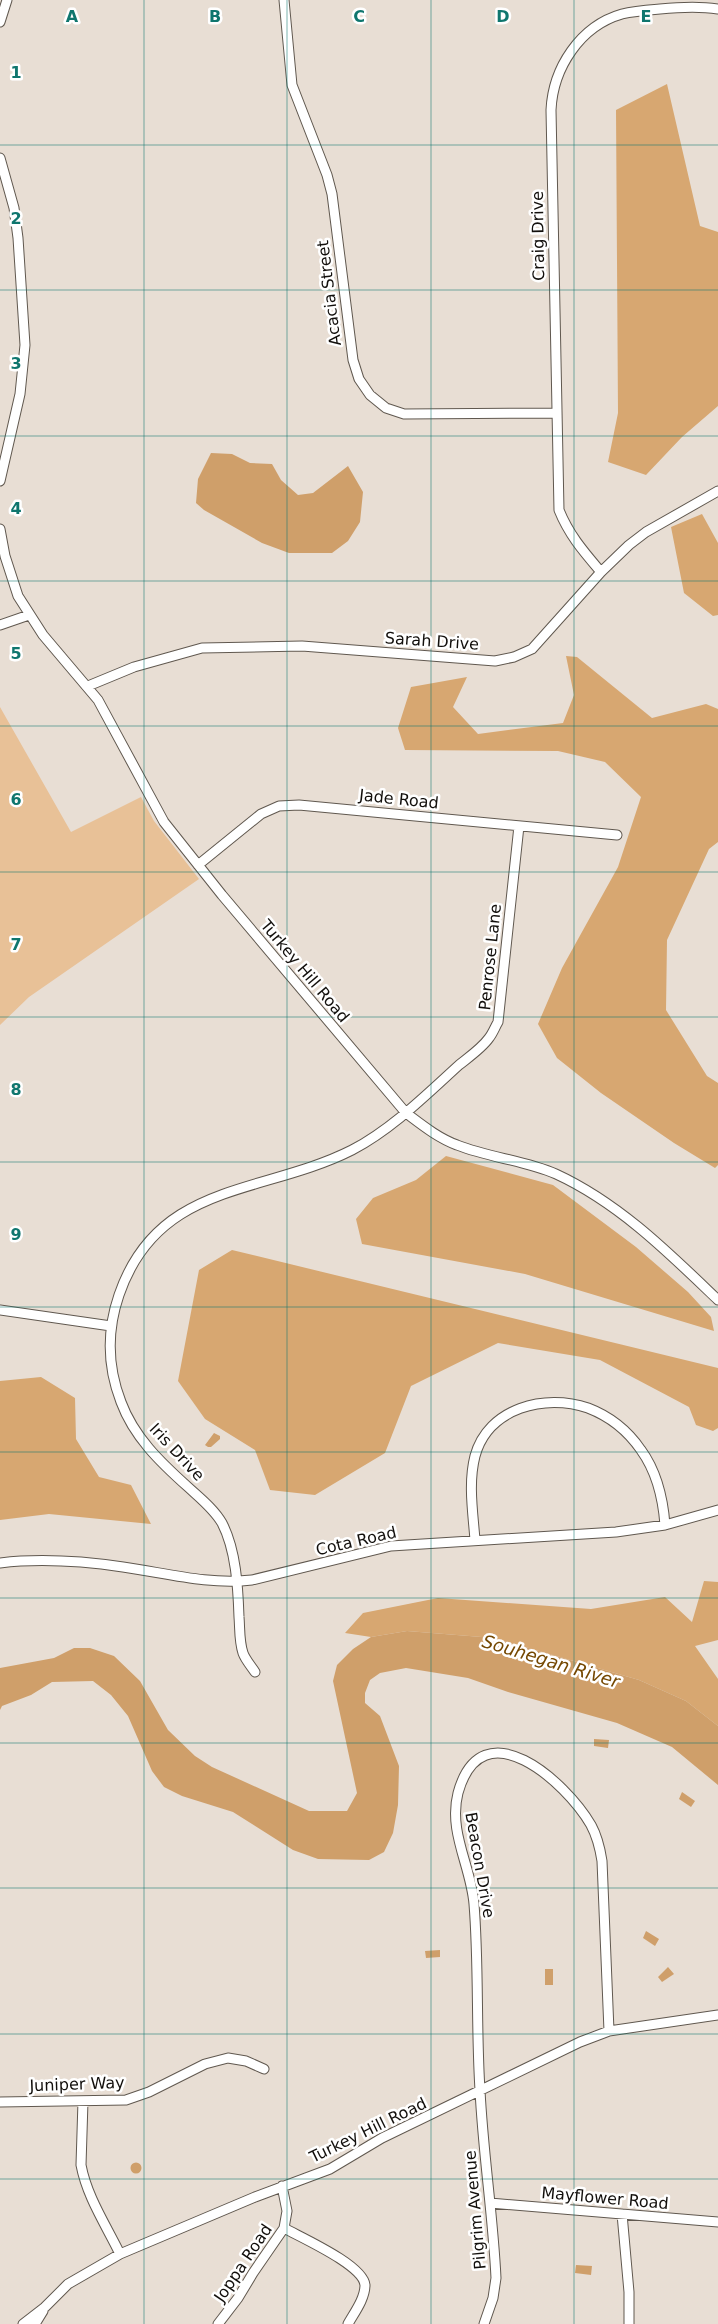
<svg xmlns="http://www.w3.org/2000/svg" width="718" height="2324" viewBox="0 0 718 2324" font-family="'DejaVu Sans',sans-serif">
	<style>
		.green { fill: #e8c197 }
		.forest { fill: #d7a771 }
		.water { fill: #cf9f6a }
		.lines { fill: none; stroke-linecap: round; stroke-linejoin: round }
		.minor-casing { stroke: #60584f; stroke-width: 11 }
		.minor { stroke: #fff; stroke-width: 9 }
		.grid { fill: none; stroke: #0f766e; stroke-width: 1; stroke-opacity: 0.55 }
		.labels { text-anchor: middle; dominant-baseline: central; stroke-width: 5; stroke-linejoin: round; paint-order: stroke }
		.street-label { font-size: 16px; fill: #120f0c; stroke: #fff }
		.water-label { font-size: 18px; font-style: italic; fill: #754802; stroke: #fff }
		.grid-label { font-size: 16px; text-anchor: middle; font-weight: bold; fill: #0f766e; stroke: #fff; stroke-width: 5; stroke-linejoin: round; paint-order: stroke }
	</style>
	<rect width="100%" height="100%" fill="#e8ded4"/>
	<path class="green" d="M0,707L71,832L141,797L154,821L199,879L29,997L0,1025Z"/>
	<path class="forest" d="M667,84L700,226L718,232V406L682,437L646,475L608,462L618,413L616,110Z
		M702,514L718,543V615L713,616L684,593L671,527Z
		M566,656L577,657L652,718L706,704L718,709V842L709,849L667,940L666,1010L707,1076L718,1083V1165L715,1168L674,1143L601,1093L557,1058L538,1024L562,968L618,867L641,797L605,762L558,751L405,750L398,728L411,687L467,677L453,707L478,734L563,723L574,695Z
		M446,1156L553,1185L636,1247L688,1292L711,1317L714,1331L525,1274L362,1244L356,1219L373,1198L416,1180Z
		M232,1250L718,1368V1428L713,1431L696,1425L689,1407L600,1360L498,1343L411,1386L385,1453L315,1495L270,1490L255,1450L205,1419L178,1381L199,1270Z
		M41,1377L75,1398L76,1439L99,1477L131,1485L151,1524L49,1514L0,1520V1381Z
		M704,1581L718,1582V1640L695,1646L718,1679V1726L686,1701L639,1680L494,1638L407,1631L371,1637L345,1633L363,1613L438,1598L591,1609L665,1597L692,1622Z"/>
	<path class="water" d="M211,453L232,454L250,463L272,464L281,480L298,495L313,493L348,466L363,492L360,522L348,541L332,553H289L262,543L204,510L196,503L198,479Z
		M214,1433L220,1436V1439L211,1447H208L205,1445Z
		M407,1631L494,1638L639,1680L686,1701L718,1726V1785L672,1747L617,1723L508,1692L468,1678L406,1668L380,1673L370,1680L365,1693V1703L380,1716L399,1766L398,1805L393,1833L384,1852L369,1860L318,1859L293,1850L233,1812L182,1796L164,1787L152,1771L128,1716L111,1695L93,1681L52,1682L31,1695L2,1706L0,1710V1668L54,1658L74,1648H90L114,1656L140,1681L168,1730L195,1756L212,1767L309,1811H347L357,1793L333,1681L337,1665L353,1649L371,1637Z
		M594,1739L609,1740L608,1748L594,1746Z
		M682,1792L695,1801L691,1807L679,1799Z
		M646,1931L659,1939L655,1946L643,1938Z
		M440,1950V1957L426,1958L425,1951Z
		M668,1967L674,1974L662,1982L658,1977Z
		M545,1969H553V1985H545Z
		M130.5 2168a5.5 5.5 0 1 1 11 0a5.5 5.5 0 1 1-11 0Z
		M576,2265L592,2266L591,2275L575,2273Z"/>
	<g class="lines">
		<defs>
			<path id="minor" d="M284,0L292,85L327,175L332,194L353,360L359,379L370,395L386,408L404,414L556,413
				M0,22L7,0
				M0,158L14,208L18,238L25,345L20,394L0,481
				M0,529L5,556L18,596L43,635L98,700L164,822L222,895L406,1113C422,1125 438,1138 457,1145C490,1158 524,1160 556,1174C619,1203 669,1253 718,1300
				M601,572C584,552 569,535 559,510L551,110C553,68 580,26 622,14C634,11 648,10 660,9C680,7 699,6 718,9
				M0,625L29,615
				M88,686L134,667L202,648L302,646L495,661L514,657L532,649L601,572L629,545L646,532L718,491
				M198,865L261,814L279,806L299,805L617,835
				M0,1310L111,1326
				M475,1540C473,1513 468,1483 475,1456C488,1408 545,1393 588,1408C609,1416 628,1431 641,1450C657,1472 663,1498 665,1525
				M0,1563C41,1558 82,1561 123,1567C166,1573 208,1585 252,1580L391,1546L616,1532L665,1525L718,1510
				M255,1672C251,1666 245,1659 243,1653C239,1641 240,1628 239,1617C238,1587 236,1550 222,1523C214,1509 200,1498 188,1487C160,1462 134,1437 121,1402C107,1366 107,1330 119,1295C158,1181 263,1195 352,1150C392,1129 426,1095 459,1065C469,1057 482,1048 489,1038C493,1033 495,1027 498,1022L519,826
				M83,2101L81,2165C87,2197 106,2225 120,2254
				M0,2102L126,2100L149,2092L205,2064L228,2058L246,2061L264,2069
				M490,2203L718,2222
				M622,2214L629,2292V2324
				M284,2228C302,2238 363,2265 365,2285C365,2299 354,2313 348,2324
				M23,2324L45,2307L68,2284L120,2254L255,2197L330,2169L382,2138L580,2042L609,2031L718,2015
				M35,2324L43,2311
				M218,2324L238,2298L253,2273L284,2228L287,2211L282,2186
				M484,2324L493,2298L496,2278C493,2215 483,2153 480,2090C476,2028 479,1966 474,1904C471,1866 448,1832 458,1793C482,1706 566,1782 591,1825C597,1836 600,1848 602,1861L609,2031"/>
		</defs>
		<use href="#minor" class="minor-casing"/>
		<use href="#minor" class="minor"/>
	</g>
	<path class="grid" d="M144,0V2324M287,0V2324M431,0V2324M574,0V2324M0,145H718M0,290H718M0,436H718M0,581H718M0,726H718M0,872H718M0,1017H718M0,1162H718M0,1307H718M0,1452H718M0,1598H718M0,1743H718M0,1888H718M0,2034H718M0,2179H718"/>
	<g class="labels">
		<g class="street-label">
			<text transform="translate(538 236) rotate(-91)">Craig Drive</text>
			<text transform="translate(329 293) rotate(-97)">Acacia Street</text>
			<text transform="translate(432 641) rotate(4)">Sarah Drive</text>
			<text transform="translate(399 799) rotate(6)">Jade Road</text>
			<text transform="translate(490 957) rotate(-84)">Penrose Lane</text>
			<text transform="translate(305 971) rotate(50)">Turkey Hill Road</text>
			<text transform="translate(177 1452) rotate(47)">Iris Drive</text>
			<text transform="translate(356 1541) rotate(-13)">Cota Road</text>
			<text transform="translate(480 1865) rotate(80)">Beacon Drive</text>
			<text transform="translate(77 2084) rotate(-2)">Juniper Way</text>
			<text transform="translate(368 2130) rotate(-26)">Turkey Hill Road</text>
			<text transform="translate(605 2198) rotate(5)">Mayflower Road</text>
			<text transform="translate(475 2210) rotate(-95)">Pilgrim Avenue</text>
			<text transform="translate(243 2263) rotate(-56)">Joppa Road</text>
		</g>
		<g class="water-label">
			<text transform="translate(551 1661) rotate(17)">Souhegan River</text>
		</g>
	</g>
	<g class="grid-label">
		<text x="72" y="22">A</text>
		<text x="215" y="22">B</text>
		<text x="359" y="22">C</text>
		<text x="503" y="22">D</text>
		<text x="646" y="22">E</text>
		<text x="16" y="78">1</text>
		<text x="16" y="224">2</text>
		<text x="16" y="369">3</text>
		<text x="16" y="514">4</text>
		<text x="16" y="659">5</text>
		<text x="16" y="805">6</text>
		<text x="16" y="950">7</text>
		<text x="16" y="1095">8</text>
		<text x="16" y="1240">9</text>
	</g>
</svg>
